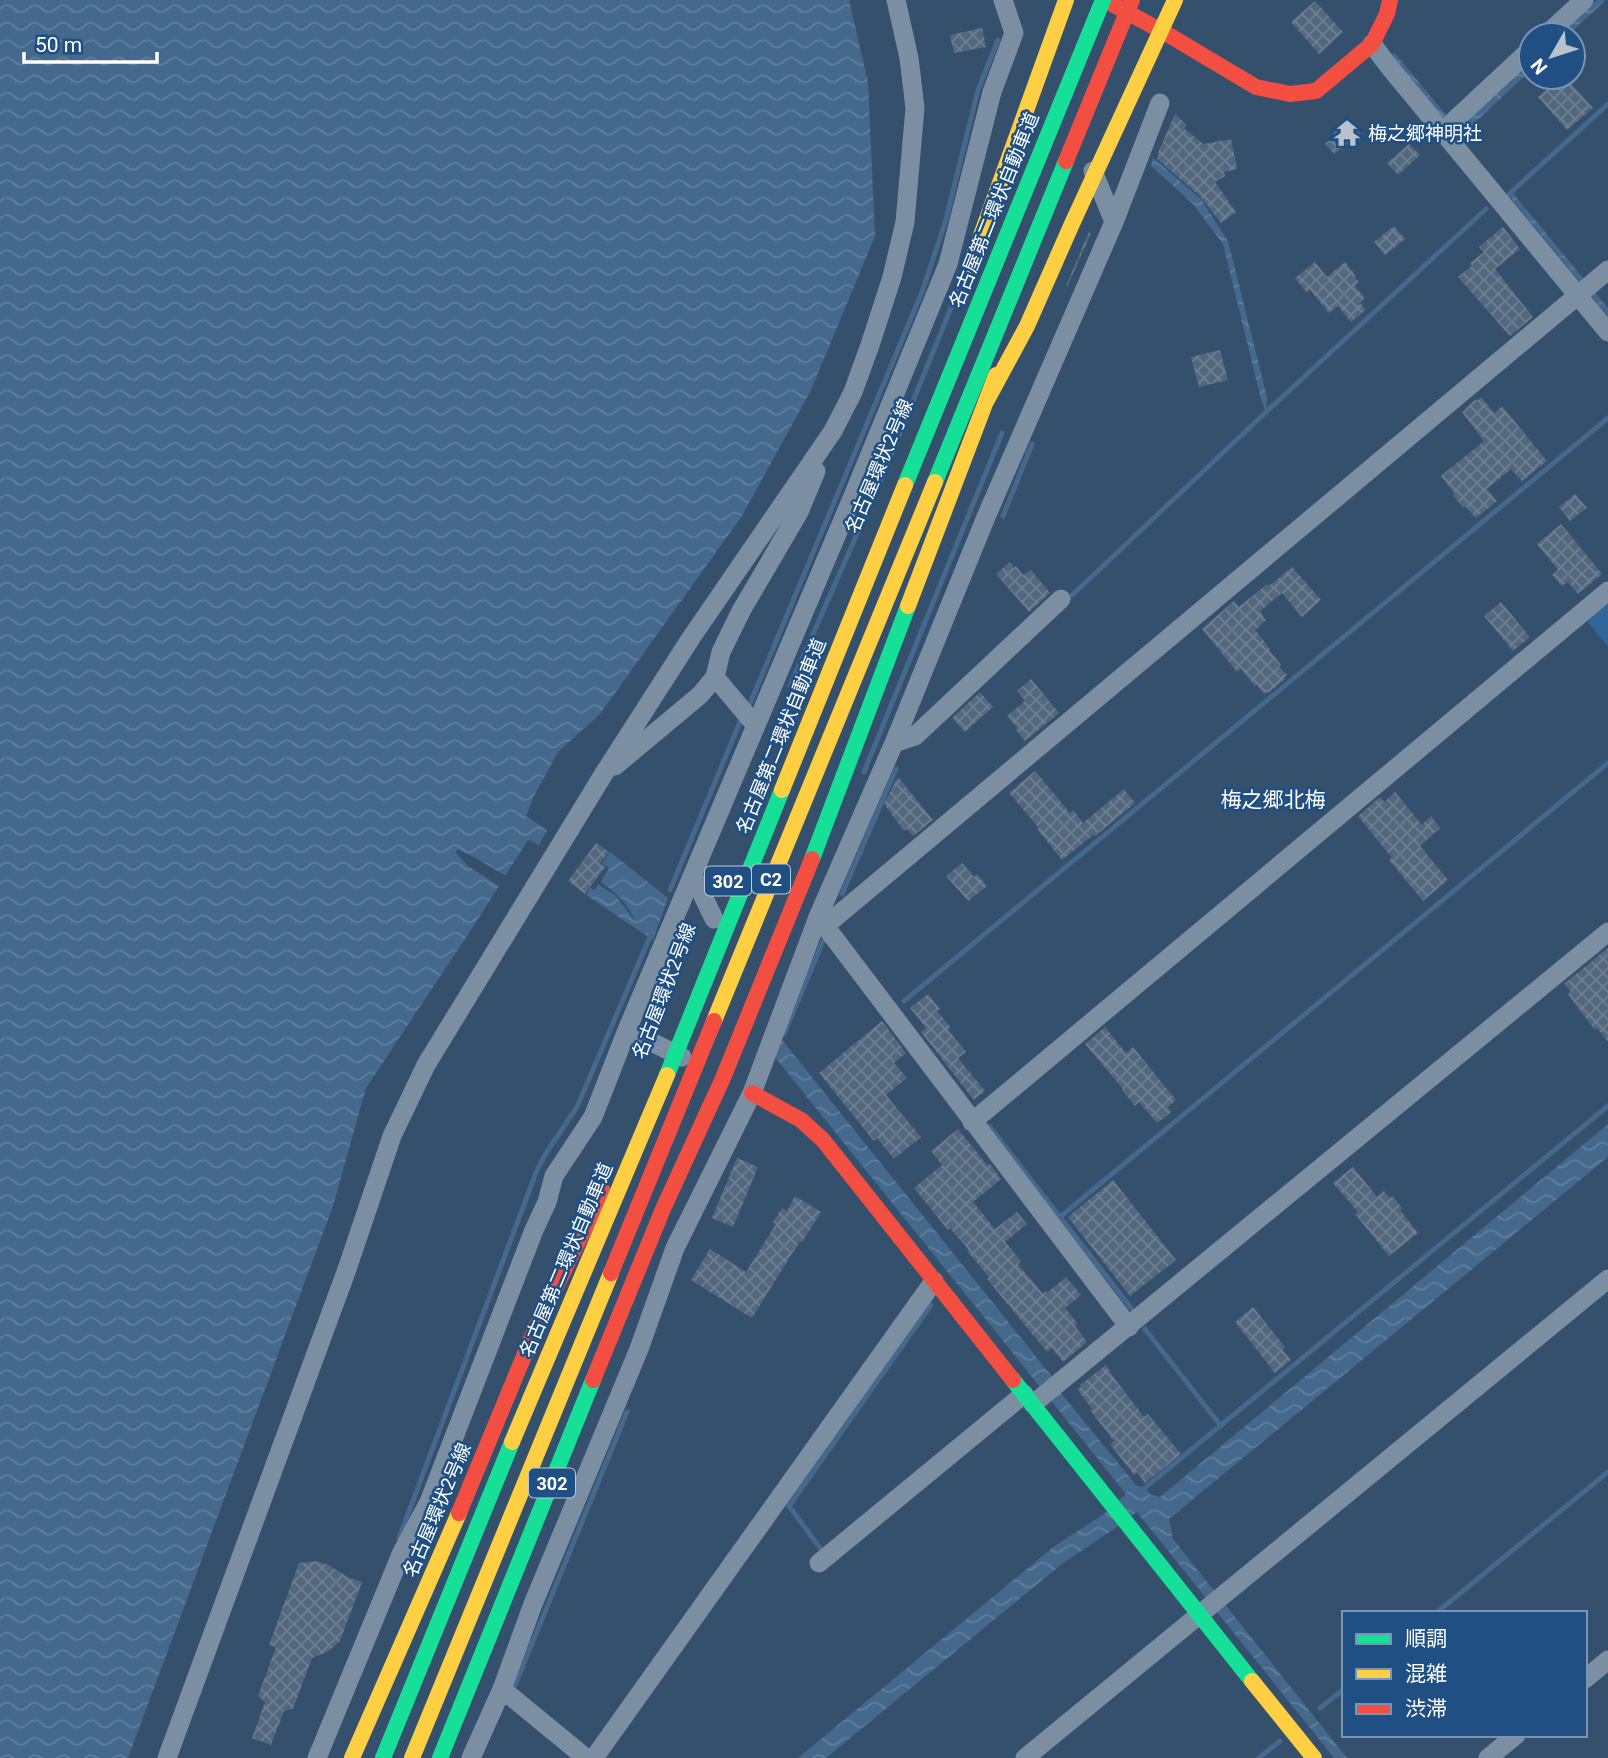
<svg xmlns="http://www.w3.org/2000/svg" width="1608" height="1758" viewBox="0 0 1608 1758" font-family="Roboto,'Noto Sans JP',sans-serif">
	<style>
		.park { fill: #32669a }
		.water { fill: url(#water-waves) }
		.pier { fill: #35506c }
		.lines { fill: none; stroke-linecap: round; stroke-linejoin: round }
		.stream { stroke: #45688d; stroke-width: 5 }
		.building { fill: url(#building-cross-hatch) }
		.street { stroke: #7c8ea2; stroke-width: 19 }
		.fast { stroke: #16e098; stroke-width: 16 }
		.slow { stroke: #ffcf43; stroke-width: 16 }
		.jam { stroke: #f24e42; stroke-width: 16 }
		.fast-bridge { stroke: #16e098; stroke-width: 16 }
		.slow-bridge { stroke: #ffcf43; stroke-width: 16 }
		.jam-bridge { stroke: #f24e42; stroke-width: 16 }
		.labels { text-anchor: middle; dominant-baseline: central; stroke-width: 5; stroke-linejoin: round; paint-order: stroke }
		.shield { fill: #1f4f83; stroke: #bccada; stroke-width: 2 }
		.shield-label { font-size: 18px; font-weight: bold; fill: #fff }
		.poi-label { font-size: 19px; fill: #fff; stroke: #1f4f83; text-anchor: start }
		.street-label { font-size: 19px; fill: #fff; stroke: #1f4f83 }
		.neighbourhood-label { font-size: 21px; fill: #fff; stroke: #1f4f83 }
	</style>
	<defs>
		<pattern id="water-waves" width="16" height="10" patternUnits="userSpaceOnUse" patternTransform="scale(1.75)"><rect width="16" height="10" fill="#45688d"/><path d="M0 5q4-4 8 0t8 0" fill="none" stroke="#617f9e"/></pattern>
		<pattern id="building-cross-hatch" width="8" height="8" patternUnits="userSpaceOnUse" patternTransform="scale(1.75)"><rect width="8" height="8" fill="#53687e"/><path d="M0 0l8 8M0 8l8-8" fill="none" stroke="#6d7f91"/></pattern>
	</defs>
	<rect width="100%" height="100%" fill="#35506c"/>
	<path class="park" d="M1608,604V647L1587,621Z"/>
	<path class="water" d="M0,0H849L868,82L875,236L811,390L742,516L600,714L558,752L534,796L526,816L547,830L539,845L528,840L471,930L366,1088L333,1206L128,1758H0Z
		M1597,0H1606L1568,35H1559Z
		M1394,52L1446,115L1443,117L1392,58Z
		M1531,61V70L1469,128L1461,141L1454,132Z
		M1153,158L1201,199L1228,241L1267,397L1266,412L1261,399L1223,244L1193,204L1151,166Z
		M1512,192L1608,308V316L1508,195Z
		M610,852L668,898L653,940L586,895L590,888L595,890L598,884L616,896L635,921C628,903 615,892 601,882L609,868L602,863Z
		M782,1040L1050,1374L1060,1392L1136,1485L1145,1488L1150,1494L1160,1497L1608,1124V1157L1169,1519L1173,1539L1347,1758H1334L1137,1512L1117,1527L1063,1563L826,1758H798L1056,1545L1104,1514L1126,1494L774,1056Z"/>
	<path class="pier" d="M457,849L474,857L506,876L499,886L468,866L456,853Z"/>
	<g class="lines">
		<path class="stream" d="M1508,195L1608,104
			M1003,516L1032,444
			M1067,600L1266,412L1486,209
			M790,686L880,482L964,276
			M749,706L922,292L945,223L978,90L998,40
			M864,772L1002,433
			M670,890L740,722
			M842,894L896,769
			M904,1001L1608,418
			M784,1034L823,941
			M989,1126L1131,1308
			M1060,1217L1608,763
			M1145,1329L1221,1426
			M1141,1491L1608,1106
			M399,1538L537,1170L546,1153L577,1107L652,932
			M820,1548L789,1506L931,1305
			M1436,1613L1608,1472
			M515,1685L627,1412
			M1320,1708L1344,1689
			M1259,1758L1280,1741"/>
	</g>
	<path class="building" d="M1315,1L1343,32L1319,54L1291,22Z
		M982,28L986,47L954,53L950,35Z
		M1561,77H1565L1593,108L1567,130L1538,97Z
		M1175,114L1187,125L1184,128L1203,144L1231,139L1237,169L1224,172L1225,176L1215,182L1236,212L1221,223L1199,195L1157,159L1159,156L1157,155Z
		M1348,119L1361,133L1346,147L1345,145L1334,154L1325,144L1335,135L1333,133Z
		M1409,144L1420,155L1398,175L1387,163Z
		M1394,226L1405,239L1385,255L1374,242Z
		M1503,227L1520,249L1495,269L1533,317L1510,336L1458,277L1472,266L1470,263L1484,252L1479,247Z
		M1089,232L1091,233L1067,287L1066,286Z
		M1315,262L1327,277L1345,262L1356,276L1354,277L1359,282L1355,286L1365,298L1360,303L1366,310L1351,322L1338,306L1329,313L1310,290L1307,293L1295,278Z
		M1220,350L1228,380L1199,387L1191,357Z
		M1481,397L1494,413L1502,406L1547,461L1522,481L1511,469L1487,489L1497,501L1476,518L1465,506L1463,508L1453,495L1455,494L1441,476L1484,441L1462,412L1476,399L1477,401Z
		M1575,494L1587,508L1570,521L1559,507Z
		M1561,524L1602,574L1578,594L1568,582L1562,586L1552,575L1558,570L1537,544Z
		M1010,562L1014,568L1016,566L1023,575L1031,570L1050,593L1029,612L996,574Z
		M1292,567L1321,600L1302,617L1282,593L1260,611L1266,620L1255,630L1270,649L1269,650L1281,665L1279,667L1287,675L1284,678L1285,679L1268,693L1267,692L1264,694L1257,685L1255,686L1241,669L1237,672L1202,629L1234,601L1239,607L1267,584L1269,586Z
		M1501,602L1530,637L1513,651L1484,616Z
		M1031,679L1059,713L1025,741L1016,730L1017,728L1007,716L1025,701L1017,691Z
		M980,692L993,707L965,732L952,718Z
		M1035,771L1070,813L1073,810L1083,823L1124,789L1135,803L1095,836L1094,834L1062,860L1037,829L1039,828L1009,793Z
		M898,777L933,820L913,836L907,829L904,831L884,804Z
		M1395,792L1422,825L1431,816L1440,828L1420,846L1448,880L1423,901L1389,860L1392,858L1358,816L1380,797L1384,802Z
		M596,843L609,852L600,863L605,867L585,894L568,881Z
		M962,863L974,877L977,874L987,886L968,901L946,876Z
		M1608,948V1042L1597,1028L1595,1030L1578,1008L1568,994L1571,992L1564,984Z
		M928,994L940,1009L937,1011L951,1028L948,1030L966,1052L958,1058L985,1091L974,1100L921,1032L926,1028L910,1008Z
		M882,1021L906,1053L894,1063L907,1078L886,1095L921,1137L894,1159L877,1138L874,1141L819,1073Z
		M1105,1027L1126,1053L1133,1047L1176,1100L1168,1107L1171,1112L1157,1123L1139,1102L1135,1106L1122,1090L1123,1089L1085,1044Z
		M958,1129L988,1166L990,1164L1001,1179L973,1202L995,1229L1017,1212L1027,1224L1005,1242L1021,1261L1018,1264L1043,1294L1046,1291L1047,1293L1066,1277L1081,1295L1065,1308L1078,1324L1075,1326L1087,1342L1063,1362L1052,1348L1047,1352L987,1279L989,1277L967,1251L969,1250L950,1228L948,1230L914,1188L942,1165L931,1151Z
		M737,1158L758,1167L733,1227L712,1218Z
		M1353,1167L1377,1197L1384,1191L1390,1198L1392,1196L1402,1208L1400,1210L1418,1233L1389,1256L1355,1214L1358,1212L1333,1183Z
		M1113,1180L1176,1260L1130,1296L1068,1217Z
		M795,1196L821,1212L802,1242L800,1241L752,1318L691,1280L710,1249L746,1272L776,1224L773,1222L782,1208L787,1211Z
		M1253,1307L1285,1347L1282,1349L1291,1360L1275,1373L1235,1322Z
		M1106,1365L1114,1378L1144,1417L1148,1414L1181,1454L1145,1483L1137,1472L1134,1475L1110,1444L1114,1441L1090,1410L1092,1409L1077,1389L1081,1387L1080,1385Z
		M316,1561L329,1565L347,1577L362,1582L340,1641L329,1651L312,1658L293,1709L284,1711L271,1745L252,1738L265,1702L258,1696L276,1647L269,1645L299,1563Z"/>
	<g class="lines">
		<path class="street" d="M1546,35L1584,0
			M1372,44L1391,69L1608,332
			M1443,131L1531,49
			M1093,171L1114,222
			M715,677L756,726
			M894,743L915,736L1061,599
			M615,766L700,695L715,677L721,652L741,611L799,512L816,471
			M693,875L714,919
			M819,918L1129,1327
			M825,926L1608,270
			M627,1030L682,1057
			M972,1122L1608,591
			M1033,1404L1608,932
			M819,1563L1024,1394
			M1585,1679L1608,1660
			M502,1689L586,1758
			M167,1758L346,1272L392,1136L426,1065L603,775L691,638L833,431L853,392L870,345L892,277L905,222L915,108L909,58L896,0
			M317,1758L402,1552L429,1502L534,1230L547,1202L554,1176L593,1117L627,1030L853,496L948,264L992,92L1014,33L1003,0
			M471,1758L502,1689L533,1604L639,1349L675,1248L752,1093L818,917L894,743L986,517L1114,222L1160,103
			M594,1758L934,1281
			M1025,1758L1608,1279
			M1488,1758L1516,1735"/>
		<path class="fast" d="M812,859L908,606
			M1013,1380L1252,1681
			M440,1758L593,1380"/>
		<path class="slow" d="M908,606L996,375
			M1252,1681L1314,1758
			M352,1758L459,1513"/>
		<path class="jam" d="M1112,4L1167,34L1256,87L1290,94L1316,91L1372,44L1387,14L1390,0
			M752,1093L801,1120L823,1140L1013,1380
			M593,1380L663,1209L723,1078L812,859
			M459,1513L536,1327L603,1191"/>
		<path class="fast-bridge" d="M935,482L1066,161
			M905,485L1103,0
			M667,1075L782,790
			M383,1758L512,1442"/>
		<path class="slow-bridge" d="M970,266L1066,0
			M987,400L1027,326L1071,226L1175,0
			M782,790L905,485
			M714,1021L935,482
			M512,1442L667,1075
			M412,1758L611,1273"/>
		<path class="jam-bridge" d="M1066,161L1132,0
			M611,1273L714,1021"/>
	</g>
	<defs>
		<symbol id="temple-bare" viewBox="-9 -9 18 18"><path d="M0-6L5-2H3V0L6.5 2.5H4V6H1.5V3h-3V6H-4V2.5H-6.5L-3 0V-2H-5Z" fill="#b8c2cc" stroke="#1f4f83" stroke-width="2.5" paint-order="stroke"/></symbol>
	</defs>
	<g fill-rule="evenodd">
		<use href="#temple-bare" x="1328" y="114" width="38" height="38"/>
	</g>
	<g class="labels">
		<g class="shield">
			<rect x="752" y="864.5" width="38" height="29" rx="5"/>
			<rect x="705" y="866.5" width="46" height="29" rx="5"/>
			<rect x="529" y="1468.5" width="46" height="29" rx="5"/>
		</g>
		<g class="shield-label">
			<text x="771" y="879">C2</text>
			<text x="728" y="881">302</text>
			<text x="552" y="1483">302</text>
		</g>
		<g class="poi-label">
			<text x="1368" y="133">梅之郷神明社</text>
		</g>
		<g class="street-label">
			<text transform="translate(994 210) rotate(-68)">名古屋第二環状自動車道</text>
			<text transform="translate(879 466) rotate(-67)">名古屋環状2号線</text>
			<text transform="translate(781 736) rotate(-68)">名古屋第二環状自動車道</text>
			<text transform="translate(664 991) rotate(-69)">名古屋環状2号線</text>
			<text transform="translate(566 1260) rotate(-67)">名古屋第二環状自動車道</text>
			<text transform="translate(437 1510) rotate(-67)">名古屋環状2号線</text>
		</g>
		<g class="neighbourhood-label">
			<text x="1273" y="800">梅之郷北梅</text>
		</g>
	</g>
	<rect x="1342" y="1611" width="245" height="126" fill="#1f4f83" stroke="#7995b5" stroke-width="2"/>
	<rect x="1356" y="1634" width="35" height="10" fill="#16e098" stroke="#7995b5" stroke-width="2"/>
	<text x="1405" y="1646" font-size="21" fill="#ffffff">順調</text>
	<rect x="1356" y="1669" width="35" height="10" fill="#ffcf43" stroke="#7995b5" stroke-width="2"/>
	<text x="1405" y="1681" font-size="21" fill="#ffffff">混雑</text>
	<rect x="1356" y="1704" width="35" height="10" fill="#f24e42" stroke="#7995b5" stroke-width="2"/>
	<text x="1405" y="1716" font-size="21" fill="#ffffff">渋滞</text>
	<g transform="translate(1552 56) rotate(231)"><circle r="33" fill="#1f4f83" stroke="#7995b5" stroke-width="2"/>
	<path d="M0-5L12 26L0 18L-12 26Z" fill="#b8c2cc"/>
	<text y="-10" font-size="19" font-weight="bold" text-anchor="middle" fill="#ffffff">N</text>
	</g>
	<path d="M24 52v10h133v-10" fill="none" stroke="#ffffff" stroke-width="3.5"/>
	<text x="35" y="52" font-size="21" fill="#ffffff" stroke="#1f4f83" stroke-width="5" paint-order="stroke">50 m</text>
</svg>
